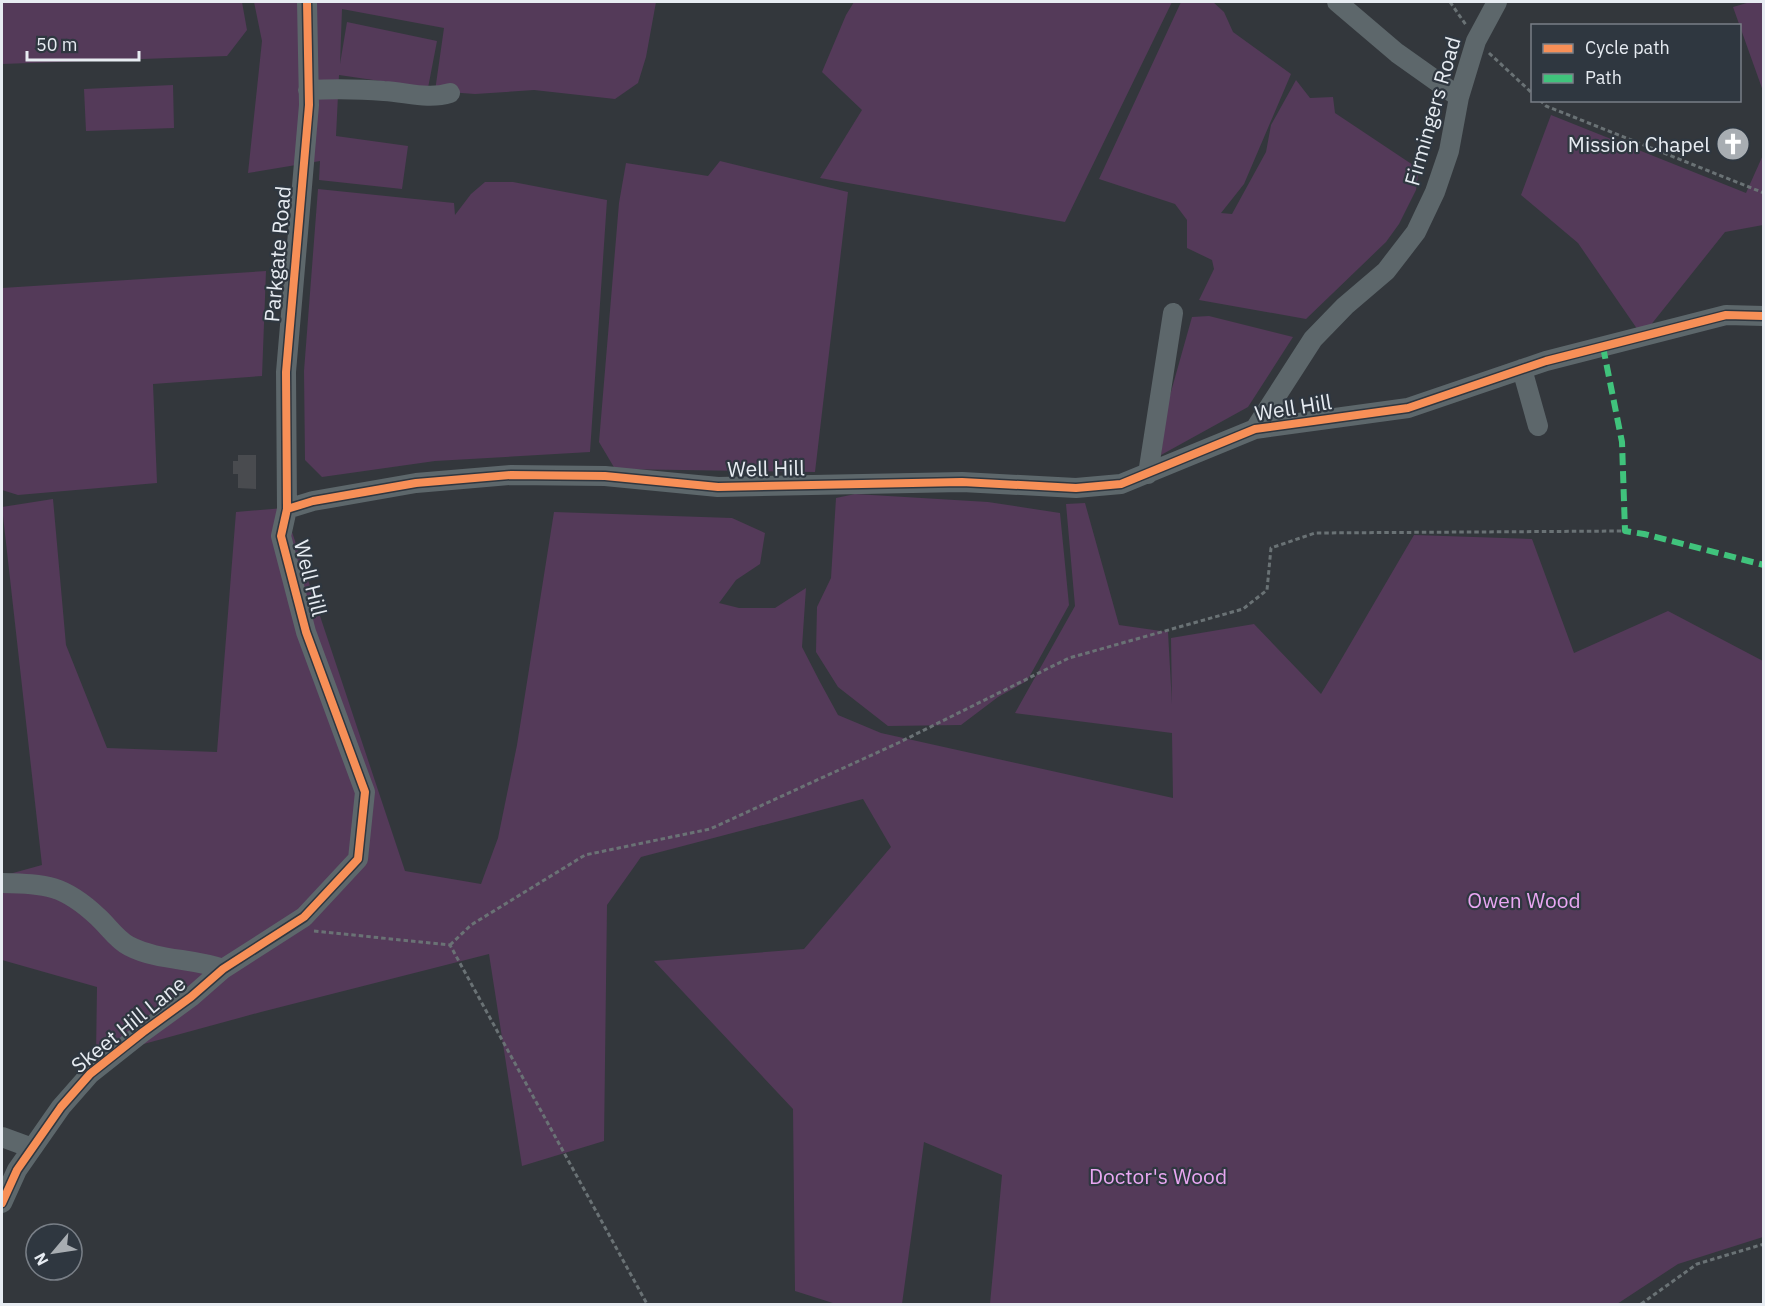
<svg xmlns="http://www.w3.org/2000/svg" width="1765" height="1306" viewBox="0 0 1765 1306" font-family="'IBM Plex Sans',sans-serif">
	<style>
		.green { fill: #543a59 }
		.building { fill: #494b4f }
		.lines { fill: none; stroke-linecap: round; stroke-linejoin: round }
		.path { stroke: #6a7275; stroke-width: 3; stroke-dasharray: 4.5 3; stroke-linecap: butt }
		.minor { stroke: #5d676b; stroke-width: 20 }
		.quiet { stroke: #40c37c; stroke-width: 6; stroke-dasharray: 12 6; stroke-linecap: butt }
		.cycleway-casing { stroke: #2f3740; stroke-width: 11 }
		.cycleway { stroke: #f78f57; stroke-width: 8 }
		.labels { text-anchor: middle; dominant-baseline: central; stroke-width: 4.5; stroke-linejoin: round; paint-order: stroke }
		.street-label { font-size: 21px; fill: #e7ecf2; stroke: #2f3740 }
		.poi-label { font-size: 21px; fill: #e7ecf2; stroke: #2f3740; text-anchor: end }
		.park-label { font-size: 21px; fill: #e9a7f2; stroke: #2f3740 }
	</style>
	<rect width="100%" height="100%" fill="#33373c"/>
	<path class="green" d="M2,2H242L247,30L227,56L2,64Z
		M254,2H656L646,57L638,83L615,99L534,90L475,94L435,91L444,28L342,9L340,64L347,22L437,41L428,88L339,75L336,136L408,146L402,189L319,180L320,161L248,173L262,41Z
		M854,2H1172L1065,222L820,178L862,110L822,72L846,15Z
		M1181,2H1213L1224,12L1233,32L1291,74L1244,184L1221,213L1232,214L1266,152L1271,125L1296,80L1310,98L1333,97L1335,113L1419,169L1416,190L1399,224L1386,242L1306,319L1199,300L1214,269L1212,260L1187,248V220L1175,204L1099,179Z
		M1750,2H1763V91L1733,7Z
		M173,85L174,128L86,131L84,89Z
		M1551,115L1746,193L1763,155V225L1725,232L1642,336L1578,243L1521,195Z
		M720,161L848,192L815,472L615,469L599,442L619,203L626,163L708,176Z
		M485,182H513L607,200L590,452L435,461L322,477L305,460L304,371L318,189L454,203L455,215L471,194Z
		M266,271L262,376L153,384L157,483L18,495L2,490V288Z
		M1209,316L1293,337L1248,407L1161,455L1167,406L1192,317Z
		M855,494L988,502L1060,513L1069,605L1027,681L998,697L961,725L888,726L838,687L816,652L817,607L831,578L836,498Z
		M53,499L66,645L107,748L217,752L236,512L284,508L405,871L481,884L498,838L517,745L554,512L732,518L765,533L760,564L736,580L719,603L739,608H775L806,588L802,647L820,682L838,715L881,733L1173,798L1172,733L1015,713L1075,606L1066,504L1085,503L1119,625L1168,632L1172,704L1171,638L1254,624L1321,694L1414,535L1532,539L1574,653L1668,611L1763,661V1237L1678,1264L1617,1304H990L1002,1175L924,1142L902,1304H836L795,1291L793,1109L654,961L804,949L891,847L863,799L641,857L607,905L604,1141L522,1166L489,954L261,1012L96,1057L97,987L2,960V876L42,865L2,507Z"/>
	<path class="building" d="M1733,131L1744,136L1733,158L1722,153Z
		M238,455H256V489L238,488V474H233V461H238Z"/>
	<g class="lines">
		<path class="path" d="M1450,2L1466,25
			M1489,53L1532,93
			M1540,100L1546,106L1764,193
			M314,931L450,945L647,1304
			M450,945L471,925L585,855L710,829L898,743L1069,658L1243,609L1267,590L1271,548L1315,533L1625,531
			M1641,1304L1697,1264L1764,1244"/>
		<path class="minor" d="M1337,2L1397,53L1459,97
			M308,90C333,89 359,89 384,91C406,92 428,100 450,93
			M1522,369L1538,426
			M1255,429L1313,339L1345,306L1386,271L1416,232L1435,192L1449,151L1459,97L1476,41L1497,2
			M1148,474L1173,313
			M287,509L286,372L309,105L307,2
			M2,883C47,884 64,885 98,917C108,926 117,940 129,946C158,961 192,958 223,969
			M2,1137L32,1148
			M2,1203L17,1170L61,1107L90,1074L143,1032L191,997L223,969L304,917L358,859L365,792L306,632L281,536L287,509L313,501L416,483L511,475L605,476L718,487L962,482L1076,488L1121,484L1255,429L1408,408L1546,361L1726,315L1764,316"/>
		<path class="quiet" d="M1603,347L1622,442L1625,531L1644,534L1764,565"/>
		<defs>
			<path id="cycleway" d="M287,509L286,372L309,105L307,2
				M2,1203L17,1170L61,1107L90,1074L143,1032L191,997L223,969L304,917L358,859L365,792L306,632L281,536L287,509L313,501L416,483L511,475L605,476L718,487L962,482L1076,488L1121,484L1255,429L1408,408L1546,361L1726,315L1764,316"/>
		</defs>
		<use href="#cycleway" class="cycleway-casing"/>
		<use href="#cycleway" class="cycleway"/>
	</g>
	<defs>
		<symbol id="church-disc" viewBox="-11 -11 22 22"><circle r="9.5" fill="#a8adb2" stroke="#2f3740"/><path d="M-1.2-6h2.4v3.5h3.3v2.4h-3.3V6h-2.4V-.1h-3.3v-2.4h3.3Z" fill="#fff"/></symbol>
	</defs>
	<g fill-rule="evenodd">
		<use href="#church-disc" x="1714" y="125" width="38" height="38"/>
	</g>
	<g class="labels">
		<g class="street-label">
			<text transform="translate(1432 111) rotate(-74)">Firmingers Road</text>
			<text transform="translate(277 254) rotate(-85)">Parkgate Road</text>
			<text transform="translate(1293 407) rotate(-9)">Well Hill</text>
			<text transform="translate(766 468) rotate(-1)">Well Hill</text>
			<text transform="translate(311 578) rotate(76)">Well Hill</text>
			<text transform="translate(128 1024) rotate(-39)">Skeet Hill Lane</text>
		</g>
		<g class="poi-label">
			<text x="1710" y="144">Mission Chapel</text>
		</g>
		<g class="park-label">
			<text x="1524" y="900">Owen Wood</text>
			<text x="1158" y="1176">Doctor's Wood</text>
		</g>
	</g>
	<rect width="1765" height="1306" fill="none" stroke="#e7ecf2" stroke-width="6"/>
	<rect x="1531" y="24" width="210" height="78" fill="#2f3740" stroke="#797f87" stroke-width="1.5"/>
	<rect x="1543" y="44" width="30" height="9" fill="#f78f57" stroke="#797f87" stroke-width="1.5"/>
	<text x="1585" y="54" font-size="18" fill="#e7ecf2">Cycle path</text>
	<rect x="1543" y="74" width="30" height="9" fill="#40c37c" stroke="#797f87" stroke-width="1.5"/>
	<text x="1585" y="84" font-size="18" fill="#e7ecf2">Path</text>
	<g transform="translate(54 1252) rotate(241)"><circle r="28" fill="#2f3740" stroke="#797f87" stroke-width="1.5"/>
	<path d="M0-4.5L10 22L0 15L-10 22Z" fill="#a8adb2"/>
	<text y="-9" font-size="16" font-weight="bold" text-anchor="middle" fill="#e7ecf2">N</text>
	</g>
	<path d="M27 51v9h112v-9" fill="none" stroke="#e7ecf2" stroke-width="3"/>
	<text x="36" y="51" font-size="18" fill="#e7ecf2" stroke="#2f3740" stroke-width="4.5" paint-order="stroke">50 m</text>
</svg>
